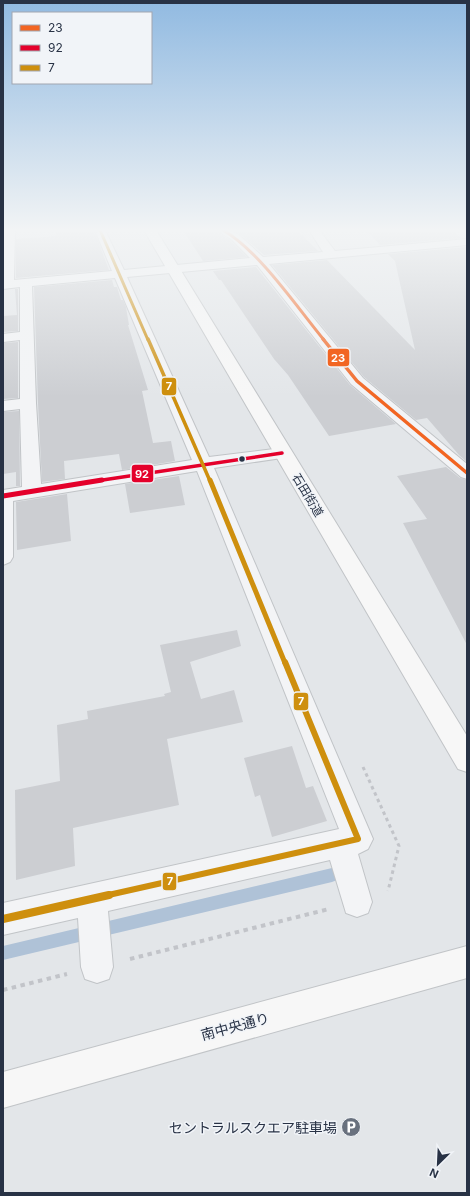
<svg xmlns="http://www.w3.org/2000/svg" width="470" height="1196" viewBox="0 0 470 1196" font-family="Inter,'Noto Sans JP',sans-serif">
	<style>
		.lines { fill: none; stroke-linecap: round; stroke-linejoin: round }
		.stream { fill: #afc2d7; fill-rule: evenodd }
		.building { fill: #ccced2 }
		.street-casing { stroke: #c1c4c7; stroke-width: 2 }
		.secondary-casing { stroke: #c1c4c7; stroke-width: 2 }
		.path-far1 { stroke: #c2c4c9; stroke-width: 3; stroke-dasharray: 3.5 3.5; stroke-linecap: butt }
		.path { stroke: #c2c4c9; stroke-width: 4; stroke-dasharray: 4.5 4.5; stroke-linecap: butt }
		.street { fill: #f3f4f6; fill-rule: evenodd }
		.secondary { fill: #f7f7f7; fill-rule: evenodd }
		.bus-1-far1-casing { stroke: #f1f4f8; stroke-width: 4.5 }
		.bus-1-casing { stroke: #f1f4f8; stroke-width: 5.5 }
		.bus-2-far1-casing { stroke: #f1f4f8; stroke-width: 5.5 }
		.bus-2-casing { stroke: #f1f4f8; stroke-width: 8 }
		.bus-3-far4-casing { stroke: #f1f4f8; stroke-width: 4.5 }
		.bus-3-far3-casing { stroke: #f1f4f8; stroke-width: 5.5 }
		.bus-3-far2-casing { stroke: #f1f4f8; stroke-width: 8 }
		.bus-3-far1-casing { stroke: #f1f4f8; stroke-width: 9 }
		.bus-3-casing { stroke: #f1f4f8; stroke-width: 11 }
		.bus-1-far1 { stroke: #f26522; stroke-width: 3 }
		.bus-1 { stroke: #f26522; stroke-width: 3.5 }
		.bus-2-far1 { stroke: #e4002b; stroke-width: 3.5 }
		.bus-2 { stroke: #e4002b; stroke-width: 5 }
		.bus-3-far4 { stroke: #ce8f0e; stroke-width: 3 }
		.bus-3-far3 { stroke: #ce8f0e; stroke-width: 3.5 }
		.bus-3-far2 { stroke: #ce8f0e; stroke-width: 5 }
		.bus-3-far1 { stroke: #ce8f0e; stroke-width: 6 }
		.bus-3 { stroke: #ce8f0e; stroke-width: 8 }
		.bus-dot { fill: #283245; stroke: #f1f4f8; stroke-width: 1.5 }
		.labels { text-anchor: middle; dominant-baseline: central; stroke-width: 3; stroke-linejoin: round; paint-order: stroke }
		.street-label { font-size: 12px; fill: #283245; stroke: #f1f4f8 }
		.near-street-label { font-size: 14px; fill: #283245; stroke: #f1f4f8 }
		.near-poi-label { font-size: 14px; fill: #283245; stroke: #f1f4f8; text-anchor: end }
		.line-badge { stroke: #f1f4f8; stroke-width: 1.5 }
		.badge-label { font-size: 11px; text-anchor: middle; font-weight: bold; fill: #fff }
	</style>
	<rect width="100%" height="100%" fill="#e3e6e9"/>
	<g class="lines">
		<path class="stream" d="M332,868L337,870L339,875L337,880L332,882L3,960V946Z"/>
	</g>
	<path class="building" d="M56,230H94L109,270L16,278V239L56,236Z
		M183,230H217L218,233L230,240L247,257L203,261Z
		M232,230H297L318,251L264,255L240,234Z
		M366,230H452L461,238L380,245Z
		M467,247V462L459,455L427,418L416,420L364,377L272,265L327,260L415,350L395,261L388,254Z
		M256,267L350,385L396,424L329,436L288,375L274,359L221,280H219L213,271Z
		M112,280L114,287H117L121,300H123L126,307L129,325H128L148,390L142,391L153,443L171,441L175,461L122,470L119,454L64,461L65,479L42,482L38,403L34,287Z
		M15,289H18V331L3,332V316L17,315Z
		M18,342V398L3,399V343Z
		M19,411L20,486H16V472L3,474V412Z
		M446,467L460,478L467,480V645L403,523L427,519L397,476Z
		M179,476L185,505L130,513L125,484Z
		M67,494L71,541L17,550L16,502Z
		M237,630L241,646L190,662L201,699L234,690L243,722L167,739L179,805L73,828L75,866L16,880L15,790L60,781L57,725L88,719L87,711L165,696L164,694L171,692L160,645Z
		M292,746L306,788L313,786L327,821L272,837L260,795L255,797L244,758Z"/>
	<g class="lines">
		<defs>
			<path id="street" d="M4,230H15L14,280L112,271L95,230H105L124,270L250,258L231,239L219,232L218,230H230L239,235L263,257L323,252L309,230H319L335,251L467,239V245L269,264L363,378L467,464V479L461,477L351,384L257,265L127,277L209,457L282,448L288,449L291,453L288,457L282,458L214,468L373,839L368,849L358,854L372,902L368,913L357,917L346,913L330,860L108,911L113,967L109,979L97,983L85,979L81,967L78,918L3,935V903L339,829L197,471L13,501V557L10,562L3,565V490L22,487L20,409L3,411V401L20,399V340L3,342V334L20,332V287L3,289ZM115,278L192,460L41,484L36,403L32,286Z"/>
			<path id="secondary" d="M144,230H156L467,736V772L458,769Z
				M467,946V978L3,1108V1072Z"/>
		</defs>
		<use href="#street" class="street-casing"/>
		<use href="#secondary" class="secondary-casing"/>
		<path class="path-far1" d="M363,767L399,846L388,891"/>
		<path class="path" d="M130,959L329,909
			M3,990L67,974"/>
		<use href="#street" class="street"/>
		<use href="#secondary" class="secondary"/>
		<defs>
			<path id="bus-1-far1" d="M223,230C260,252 296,306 324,340"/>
			<path id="bus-1" d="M323,339L357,381L467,473"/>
			<path id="bus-2-far1" d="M96,481L282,453"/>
			<path id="bus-2" d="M3,496L102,480"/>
			<path id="bus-3-far4" d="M100,230L148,340"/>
			<path id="bus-3-far3" d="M148,339L210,481"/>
			<path id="bus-3-far2" d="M210,480L285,663"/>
			<path id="bus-3-far1" d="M104,896L358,839L285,662"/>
			<path id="bus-3" d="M3,919L109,895"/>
		</defs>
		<use href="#bus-1-far1" class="bus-1-far1-casing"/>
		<use href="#bus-1" class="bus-1-casing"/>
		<use href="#bus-2-far1" class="bus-2-far1-casing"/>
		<use href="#bus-2" class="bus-2-casing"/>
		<use href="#bus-3-far4" class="bus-3-far4-casing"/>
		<use href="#bus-3-far3" class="bus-3-far3-casing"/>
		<use href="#bus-3-far2" class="bus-3-far2-casing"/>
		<use href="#bus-3-far1" class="bus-3-far1-casing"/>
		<use href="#bus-3" class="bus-3-casing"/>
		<use href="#bus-1-far1" class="bus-1-far1"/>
		<use href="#bus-1" class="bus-1"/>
		<use href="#bus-2-far1" class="bus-2-far1"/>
		<use href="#bus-2" class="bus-2"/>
		<use href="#bus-3-far4" class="bus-3-far4"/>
		<use href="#bus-3-far3" class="bus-3-far3"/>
		<use href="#bus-3-far2" class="bus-3-far2"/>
		<use href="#bus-3-far1" class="bus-3-far1"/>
		<use href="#bus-3" class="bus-3"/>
	</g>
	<linearGradient id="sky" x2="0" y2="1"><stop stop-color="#91bae1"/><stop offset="0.58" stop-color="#f2f4f5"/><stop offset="1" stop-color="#f2f4f5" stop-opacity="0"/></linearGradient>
	<rect width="470" height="397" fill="url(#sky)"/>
	<defs>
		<symbol id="parking-disc" viewBox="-11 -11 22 22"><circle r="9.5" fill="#69717e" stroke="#f1f4f8"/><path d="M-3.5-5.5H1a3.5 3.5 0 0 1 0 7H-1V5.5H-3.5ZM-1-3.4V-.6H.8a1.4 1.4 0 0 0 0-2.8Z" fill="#fff"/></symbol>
	</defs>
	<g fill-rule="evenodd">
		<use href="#parking-disc" x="340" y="1116" width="22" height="22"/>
	</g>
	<circle class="bus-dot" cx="242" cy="459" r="3.5"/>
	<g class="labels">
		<g class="street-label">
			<text transform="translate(308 495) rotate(59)">石田街道</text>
		</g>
		<g class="near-street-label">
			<text transform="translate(235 1026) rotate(-15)">南中央通り</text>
		</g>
		<g class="near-poi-label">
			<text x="337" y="1127">セントラルスクエア駐車場</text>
		</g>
	</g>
	<g class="line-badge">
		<rect x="327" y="348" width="23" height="19" rx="4" fill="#f26522"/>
		<rect x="161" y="377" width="16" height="19" rx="4" fill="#ce8f0e"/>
		<rect x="131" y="464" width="23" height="19" rx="4" fill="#e4002b"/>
		<rect x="293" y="692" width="16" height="19" rx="4" fill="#ce8f0e"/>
		<rect x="162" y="872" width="15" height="19" rx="4" fill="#ce8f0e"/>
	</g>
	<g class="badge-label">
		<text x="338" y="362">23</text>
		<text x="169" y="390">7</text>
		<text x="142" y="478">92</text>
		<text x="301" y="705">7</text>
		<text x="170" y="885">7</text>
	</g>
	<rect width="470" height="1196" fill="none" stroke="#283245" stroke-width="8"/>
	<rect x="12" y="12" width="140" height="72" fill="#f1f4f8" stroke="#a1a6b0"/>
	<rect x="20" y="25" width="20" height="6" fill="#f26522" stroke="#a1a6b0"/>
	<text x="48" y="32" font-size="12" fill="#283245">23</text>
	<rect x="20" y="45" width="20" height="6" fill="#e4002b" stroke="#a1a6b0"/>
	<text x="48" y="52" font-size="12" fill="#283245">92</text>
	<rect x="20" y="65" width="20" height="6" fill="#ce8f0e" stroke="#a1a6b0"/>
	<text x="48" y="72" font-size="12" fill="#283245">7</text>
	<g transform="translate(438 1164) rotate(204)" stroke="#f1f4f8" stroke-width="3" paint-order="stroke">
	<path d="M0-3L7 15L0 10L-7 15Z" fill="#283245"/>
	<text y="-6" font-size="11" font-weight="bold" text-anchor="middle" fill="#283245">N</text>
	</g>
</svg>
